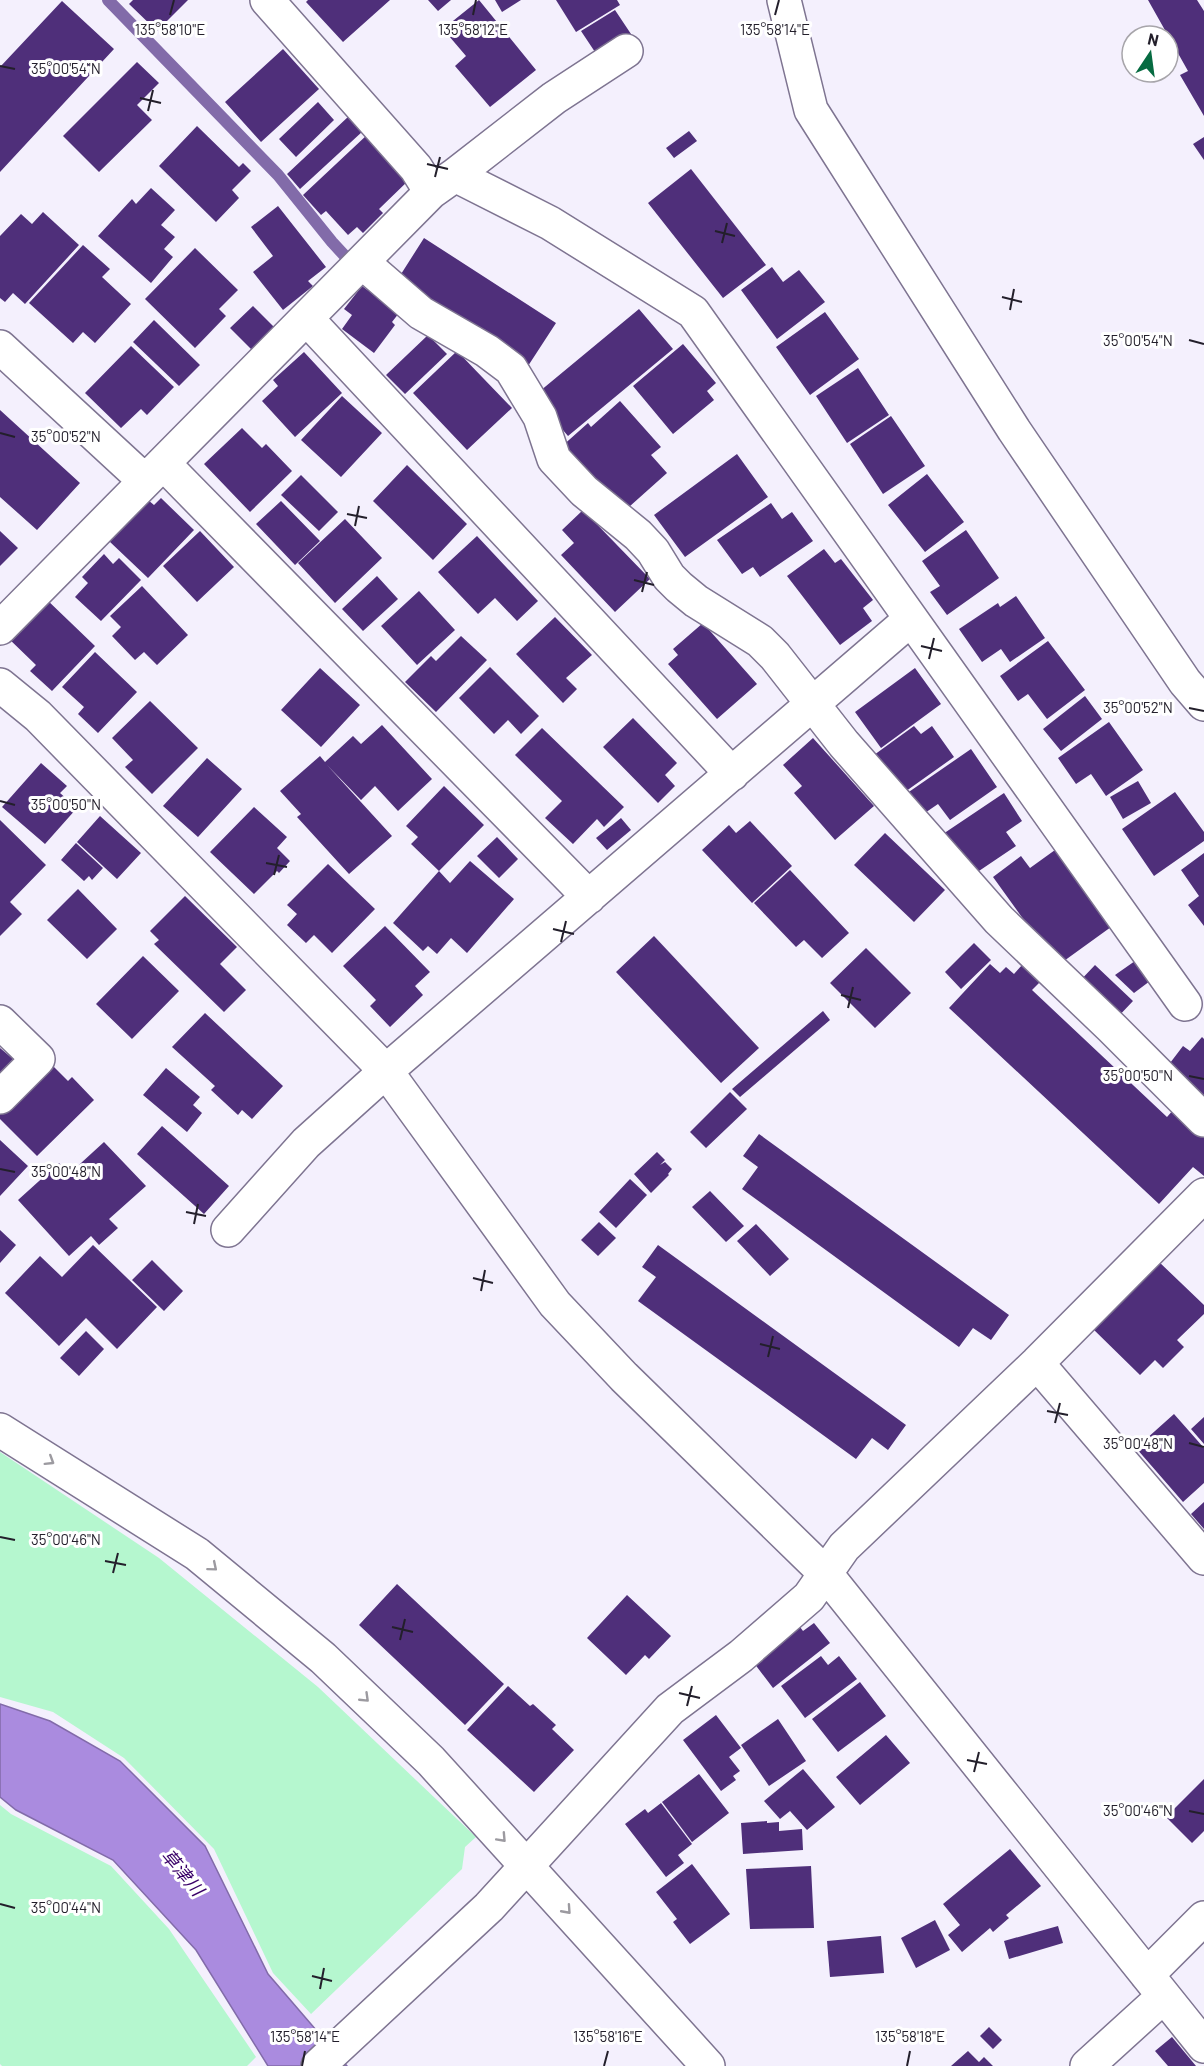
<svg xmlns="http://www.w3.org/2000/svg" width="1204" height="2066" viewBox="0 0 1204 2066" font-family="Barlow,'Noto Sans JP',sans-serif">
	<style>
		.green { fill: #b5f7cf }
		.water { fill: #aa8bdf; stroke: #826ba9; stroke-width: 1.5 }
		.lines { fill: none; stroke-linecap: round; stroke-linejoin: round }
		.stream { stroke: #826ba9; stroke-width: 12 }
		.building { fill: #4f2f7a }
		.minor-casing { stroke: #7e7491; stroke-width: 36 }
		.minor { stroke: #fff; stroke-width: 33 }
		.oneway { stroke: #9c9aa0 }
		.ticks { fill: none; stroke: #231f2b; stroke-width: 2 }
		.labels { text-anchor: middle; dominant-baseline: central; stroke-width: 6; stroke-linejoin: round; paint-order: stroke }
		.water-label { font-size: 18px; font-style: italic; fill: #390068; stroke: #fff }
		.ticks-label { font-size: 15px; text-anchor: middle; fill: #231f2b; stroke: #fff; stroke-width: 6; stroke-linejoin: round; paint-order: stroke }
	</style>
	<rect width="100%" height="100%" fill="#f4f0fd"/>
	<path class="green" d="M0,1452L159,1558L318,1687L476,1837L465,1847L462,1869L311,2014L273,1973L214,1849L124,1758L53,1712L0,1697Z
		M0,1805L11,1814L111,1866L169,1929L256,2057L247,2066H2L0,2064Z"/>
	<path class="water" d="M0,1704L50,1721L120,1761L205,1846L268,1974L347,2066H268L196,1950L113,1860L16,1810L0,1797Z"/>
	<g class="lines">
		<path class="stream" d="M108,0L278,175L332,242L356,268"/>
	</g>
	<path class="building" d="M133,0H188L157,31L129,4Z
		M308,0H390L343,42L306,2Z
		M428,0H451L438,11Z
		M479,0L536,70L490,107L455,66L466,56L443,29Z
		M495,0H521L502,12Z
		M556,0H617L620,5L576,32Z
		M1148,0H1197L1204,11V116L1180,75L1188,71Z
		M62,1L114,49L0,172V67Z
		M615,10L631,34L597,55L581,31Z
		M283,49L319,89L261,142L225,102Z
		M137,62L159,83L137,105L152,120L99,172L63,136Z
		M318,102L334,120L296,157L279,139Z
		M349,116L363,131L300,189L287,174Z
		M197,126L239,167L243,163L251,171L232,190L239,198L216,222L159,166Z
		M689,131L697,141L674,158L666,148Z
		M368,134L410,179L379,209L383,213L363,233L357,227L348,235L326,211L321,215L303,195Z
		M1204,137V160L1193,144Z
		M691,169L766,265L723,298L648,203Z
		M151,188L175,210L161,225L175,237L164,249L173,257L151,283L98,236L132,199L136,204Z
		M278,206L326,267L308,281L313,286L283,310L253,272L273,256L251,227Z
		M43,212L79,245L25,304L13,293L5,302L0,298V236L21,214L32,224Z
		M424,238L556,323L528,366L396,282Z
		M83,245L110,269L102,277L131,304L95,343L83,332L73,343L29,303Z
		M195,248L238,290L219,309L226,316L195,348L145,299Z
		M772,267L783,282L799,270L825,302L777,339L741,290Z
		M362,286L399,313L392,322L395,325L374,353L342,329L352,315L344,309Z
		M253,306L275,328L252,350L230,328Z
		M639,309L673,349L568,436L534,396Z
		M825,312L859,359L810,395L776,347Z
		M154,320L200,365L179,386L133,342Z
		M428,335L447,354L405,394L386,375Z
		M683,344L716,383L707,391L714,400L673,434L633,386Z
		M131,346L174,387L147,415L141,409L121,428L85,393Z
		M457,351L512,408L467,450L413,393Z
		M304,352L342,393L295,437L262,401L278,386L273,380Z
		M858,368L889,415L847,443L816,396Z
		M342,396L382,433L341,477L301,440Z
		M620,401L661,447L651,455L667,473L620,515L560,448L588,423L591,427Z
		M0,410L80,483L37,530L0,497Z
		M891,416L925,466L883,494L850,444Z
		M242,428L262,448L266,444L292,471L250,512L204,464Z
		M737,454L768,497L685,557L654,515Z
		M407,465L467,524L433,560L373,501Z
		M927,474L964,522L925,552L888,505Z
		M301,475L338,512L319,531L281,495Z
		M161,498L194,530L148,578L109,541L148,500L154,505Z
		M281,501L320,541L295,565L256,524Z
		M771,503L782,519L792,512L813,541L760,577L753,567L742,574L717,540Z
		M583,510L650,579L615,612L561,555L574,543L562,530Z
		M345,519L382,558L335,603L298,563Z
		M966,530L999,578L947,615L930,592L940,586L922,561Z
		M0,531L18,548L0,566Z
		M200,531L234,567L197,602L163,566Z
		M477,536L538,601L517,621L495,598L478,614L438,572Z
		M824,549L835,563L841,559L873,600L863,608L872,621L840,645L787,576Z
		M104,554L113,564L119,558L141,580L101,621L75,597L88,583L82,577Z
		M377,576L398,599L363,631L342,609Z
		M142,586L188,635L157,665L144,652L135,660L112,636L121,627L110,616Z
		M419,591L455,630L417,665L381,626Z
		M1016,596L1045,638L1010,662L1001,649L982,662L959,629L998,603L1000,607Z
		M44,597L95,646L52,691L30,671L36,665L6,636Z
		M555,617L592,655L566,678L577,689L563,703L516,654Z
		M703,623L757,684L717,719L668,664L678,655L673,649Z
		M461,636L487,660L436,712L405,682L431,656L436,661Z
		M1048,641L1085,690L1047,719L1028,694L1018,701L1000,676Z
		M95,652L137,692L98,733L78,714L84,707L62,687Z
		M490,667L539,716L521,734L508,720L494,734L459,698Z
		M320,668L360,705L321,747L281,710Z
		M915,668L941,704L881,748L855,712Z
		M1085,696L1102,719L1061,751L1043,729Z
		M150,701L198,748L152,794L125,767L133,760L112,738Z
		M633,718L677,763L665,775L675,786L658,803L603,747Z
		M1109,722L1143,770L1106,796L1091,774L1076,784L1058,758Z
		M382,725L432,779L398,811L375,786L361,800L327,765L392,836L349,874L297,817L301,814L280,791L320,756L325,762L353,736L361,744Z
		M914,726L921,734L932,726L954,757L902,794L874,755Z
		M542,728L624,807L604,827L597,819L573,844L545,818L562,801L515,755Z
		M813,738L874,806L835,840L794,793L802,786L783,765Z
		M971,749L997,787L950,820L938,804L919,817L903,796Z
		M207,758L242,789L198,837L163,806Z
		M41,763L67,786L60,793L77,808L45,844L2,807Z
		M1138,781L1151,803L1123,819L1110,797Z
		M444,786L484,825L439,871L450,883L470,861L514,899L467,953L451,938L437,954L428,946L423,951L393,923L439,871L411,844L418,837L406,826Z
		M1175,792L1204,832V841L1154,876L1122,829Z
		M1004,793L1022,821L1006,832L1016,846L973,875L940,836Z
		M254,807L287,837L277,848L290,861L279,873L277,871L254,894L210,852Z
		M100,816L141,853L117,879L77,842Z
		M621,818L631,830L607,850L596,838Z
		M0,820L46,865L10,902L22,914L0,936Z
		M750,821L792,866L752,903L702,850L729,825L736,833Z
		M885,833L945,890L914,922L854,865Z
		M497,837L518,859L499,878L477,856Z
		M76,843L103,868L92,880L89,876L84,881L61,860Z
		M1055,850L1111,927L1057,966L993,877L1021,856L1030,868Z
		M1204,853V926L1188,905L1199,896L1181,870Z
		M328,864L375,909L332,953L314,935L306,943L287,925L297,914L287,905Z
		M790,870L849,933L822,958L804,940L796,947L754,903Z
		M78,889L117,929L87,959L47,920Z
		M185,896L237,947L220,964L246,990L224,1012L154,944L159,940L150,931Z
		M385,926L430,972L415,986L423,995L390,1027L370,1006L376,1000L343,966Z
		M654,936L759,1048L721,1083L616,972Z
		M974,943L991,960L961,989L945,972Z
		M866,948L911,993L875,1028L830,983Z
		M143,956L179,991L132,1039L96,1004Z
		M1135,961L1150,981L1134,993L1115,975Z
		M990,964L1000,973L1006,967L1014,974L1022,965L1040,982L1032,990L1167,1117L1174,1109L1204,1137V1176L1193,1167L1159,1204L949,1008Z
		M1095,965L1133,1001L1115,1020L1077,984Z
		M823,1011L830,1020L740,1097L732,1089Z
		M205,1013L283,1086L252,1119L242,1110L238,1115L211,1090L215,1086L172,1047Z
		M1202,1037L1204,1039V1096L1167,1067L1183,1046L1190,1051Z
		M0,1048L13,1059L0,1073Z
		M52,1065L68,1081L72,1077L94,1100L37,1156L0,1119V1115Z
		M166,1068L200,1097L193,1105L202,1113L187,1132L143,1095Z
		M730,1092L747,1109L706,1148L690,1132Z
		M162,1126L229,1186L204,1214L137,1154Z
		M759,1134L1009,1315L991,1340L973,1328L959,1347L742,1189L758,1167L743,1156Z
		M0,1140L28,1166L0,1196Z
		M104,1142L146,1186L109,1219L118,1228L99,1245L91,1236L69,1256L18,1200L59,1163L69,1174Z
		M657,1152L665,1160L660,1165L665,1162L672,1169L668,1174L669,1175L651,1193L634,1174Z
		M630,1179L647,1195L616,1228L599,1212Z
		M710,1191L744,1226L726,1242L692,1207Z
		M599,1222L616,1238L598,1256L581,1240Z
		M756,1224L789,1259L770,1276L737,1241Z
		M0,1230L16,1245L0,1263Z
		M93,1245L157,1307L117,1349L86,1318L59,1346L5,1293L40,1256L62,1277Z
		M658,1245L906,1425L888,1450L872,1438L856,1459L638,1301L656,1277L642,1267Z
		M152,1260L183,1291L164,1311L132,1280Z
		M1157,1260L1204,1305V1314L1177,1340L1184,1347L1163,1368L1155,1360L1140,1375L1091,1327Z
		M86,1331L104,1349L79,1376L60,1358Z
		M1174,1414L1204,1448V1483L1183,1502L1136,1448Z
		M1204,1417V1444L1191,1429Z
		M1204,1502V1529L1191,1514Z
		M397,1584L504,1684L465,1725L359,1625Z
		M627,1595L671,1636L649,1659L645,1655L626,1675L587,1638Z
		M814,1623L830,1643L773,1688L754,1663L800,1627L803,1631Z
		M821,1656L828,1665L839,1656L857,1679L805,1718L781,1686Z
		M860,1682L886,1716L838,1752L812,1719Z
		M508,1686L530,1706L533,1704L556,1725L552,1729L574,1750L534,1792L467,1730Z
		M716,1715L741,1748L729,1757L740,1771L733,1776L736,1780L721,1791L683,1740Z
		M778,1719L806,1761L769,1786L741,1745Z
		M886,1735L910,1763L860,1805L836,1777Z
		M803,1769L835,1807L807,1830L790,1811L780,1819L764,1801Z
		M699,1774L729,1813L692,1842L662,1802Z
		M1204,1779V1831L1192,1843L1166,1817Z
		M661,1803L692,1844L678,1855L684,1863L666,1877L625,1824L645,1809L648,1813Z
		M767,1821V1823L779,1822V1831L802,1829L803,1850L743,1854L741,1823Z
		M1010,1849L1041,1886L1006,1915L1009,1918L993,1932L990,1928L962,1952L948,1935L960,1925L943,1904Z
		M692,1864L730,1914L690,1944L673,1922L677,1919L656,1892Z
		M811,1866L814,1928L750,1929L746,1869Z
		M935,1920L950,1950L916,1968L901,1938Z
		M1058,1926L1063,1943L1009,1959L1004,1941Z
		M881,1936L884,1973L830,1977L827,1941Z
		M989,2027L1002,2040L993,2049L980,2036Z
		M1172,2037L1196,2066H1168L1155,2051Z
		M968,2051L979,2062L984,2057L993,2066H951Z"/>
	<g class="lines">
		<defs>
			<path id="minor" d="M267,0L416,168L431,192
				M784,0L811,110L1014,430L1185,682L1204,704
				M455,175L554,98L626,51
				M362,262L421,313L487,351L511,369L540,417L554,459L584,491L638,535L653,551L669,577L679,587L696,601L760,641L775,656L844,744L999,920L1112,1028L1204,1120
				M307,319L732,774
				M0,347L145,481
				M163,463L589,897
				M0,628L431,192L455,175L550,223L693,312L1185,1004
				M0,685L38,716L386,1071L555,1304L624,1377L826,1574L1204,2046
				M0,1022L38,1059L0,1097
				M228,1230L306,1143L386,1071L911,619
				M1037,1363L1204,1558
				M0,1430L197,1554L323,1658L431,1761L708,2066
				M1147,1975L1204,1918
				M318,2066L489,1907L670,1709L741,1656L809,1597L844,1547L1037,1363L1204,1195
				M1087,2066L1164,1996"/>
		</defs>
		<use href="#minor" class="minor-casing"/>
		<use href="#minor" class="minor"/>
	</g>
	<defs><path id="oneway-chevron" d="M-2-3.5L2.5 0L-2 3.5" fill="none" stroke-width="1.6" stroke-linecap="round" stroke-linejoin="round" transform="scale(1.5)"/></defs>
	<g class="oneway">
		<use href="#oneway-chevron" transform="translate(50 1461) rotate(32)"/>
		<use href="#oneway-chevron" transform="translate(213 1567) rotate(40)"/>
		<use href="#oneway-chevron" transform="translate(365 1698) rotate(44)"/>
		<use href="#oneway-chevron" transform="translate(502 1838) rotate(47)"/>
		<use href="#oneway-chevron" transform="translate(567 1910) rotate(48)"/>
	</g>
	<path class="ticks" d="M170,15L174,0M473,15L476,0M775,15L779,0M0,66L15,69M140,98L161,103M148,111L153,90M427,164L448,169M435,177L440,157M715,231L735,236M722,243L727,223M1002,297L1022,302M1010,310L1014,289M1189,340L1204,344M0,433L15,437M347,514L367,518M355,526L359,506M634,580L654,585M642,592L647,572M921,646L942,651M929,659L934,638M1189,708L1204,711M0,801L15,805M266,863L287,867M274,875L279,855M553,929L574,934M561,942L566,921M841,995L861,1000M848,1008L853,987M1189,1076L1204,1079M0,1169L15,1172M186,1212L206,1216M194,1224L198,1204M473,1278L493,1283M481,1291L485,1270M760,1344L780,1349M768,1357L773,1336M1047,1411L1068,1415M1055,1423L1060,1403M1189,1443L1204,1447M0,1537L15,1540M105,1561L126,1565M113,1573L118,1553M392,1627L413,1632M400,1640L405,1619M679,1693L700,1698M687,1706L692,1686M967,1760L987,1764M974,1772L979,1752M1189,1811L1204,1814M0,1904L15,1908M312,1976L332,1981M320,1989L324,1968M302,2066L305,2051M604,2066L608,2051M907,2066L910,2051"/>
	<g class="labels">
		<g class="water-label">
			<text transform="translate(183 1872) rotate(50)">草津川</text>
		</g>
	</g>
	<g class="ticks-label">
		<text x="170" y="35">135°58'10"E</text>
		<text x="473" y="35">135°58'12"E</text>
		<text x="775" y="35">135°58'14"E</text>
		<text x="66" y="74">35°00'54"N</text>
		<text x="1138" y="346">35°00'54"N</text>
		<text x="66" y="442">35°00'52"N</text>
		<text x="1138" y="713">35°00'52"N</text>
		<text x="66" y="810">35°00'50"N</text>
		<text x="1138" y="1081">35°00'50"N</text>
		<text x="66" y="1177">35°00'48"N</text>
		<text x="1138" y="1449">35°00'48"N</text>
		<text x="66" y="1545">35°00'46"N</text>
		<text x="1138" y="1816">35°00'46"N</text>
		<text x="66" y="1913">35°00'44"N</text>
		<text x="305" y="2042">135°58'14"E</text>
		<text x="608" y="2042">135°58'16"E</text>
		<text x="910" y="2042">135°58'18"E</text>
	</g>
	<g transform="translate(1150 54) rotate(13)"><circle r="28" fill="#ffffff" stroke="#a7a5aa" stroke-width="1.5"/>
	<path d="M0-4.5L10 22L0 15L-10 22Z" fill="#066b41"/>
	<text y="-9" font-size="16" font-weight="bold" text-anchor="middle" fill="#231f2b">N</text>
	</g>
</svg>
